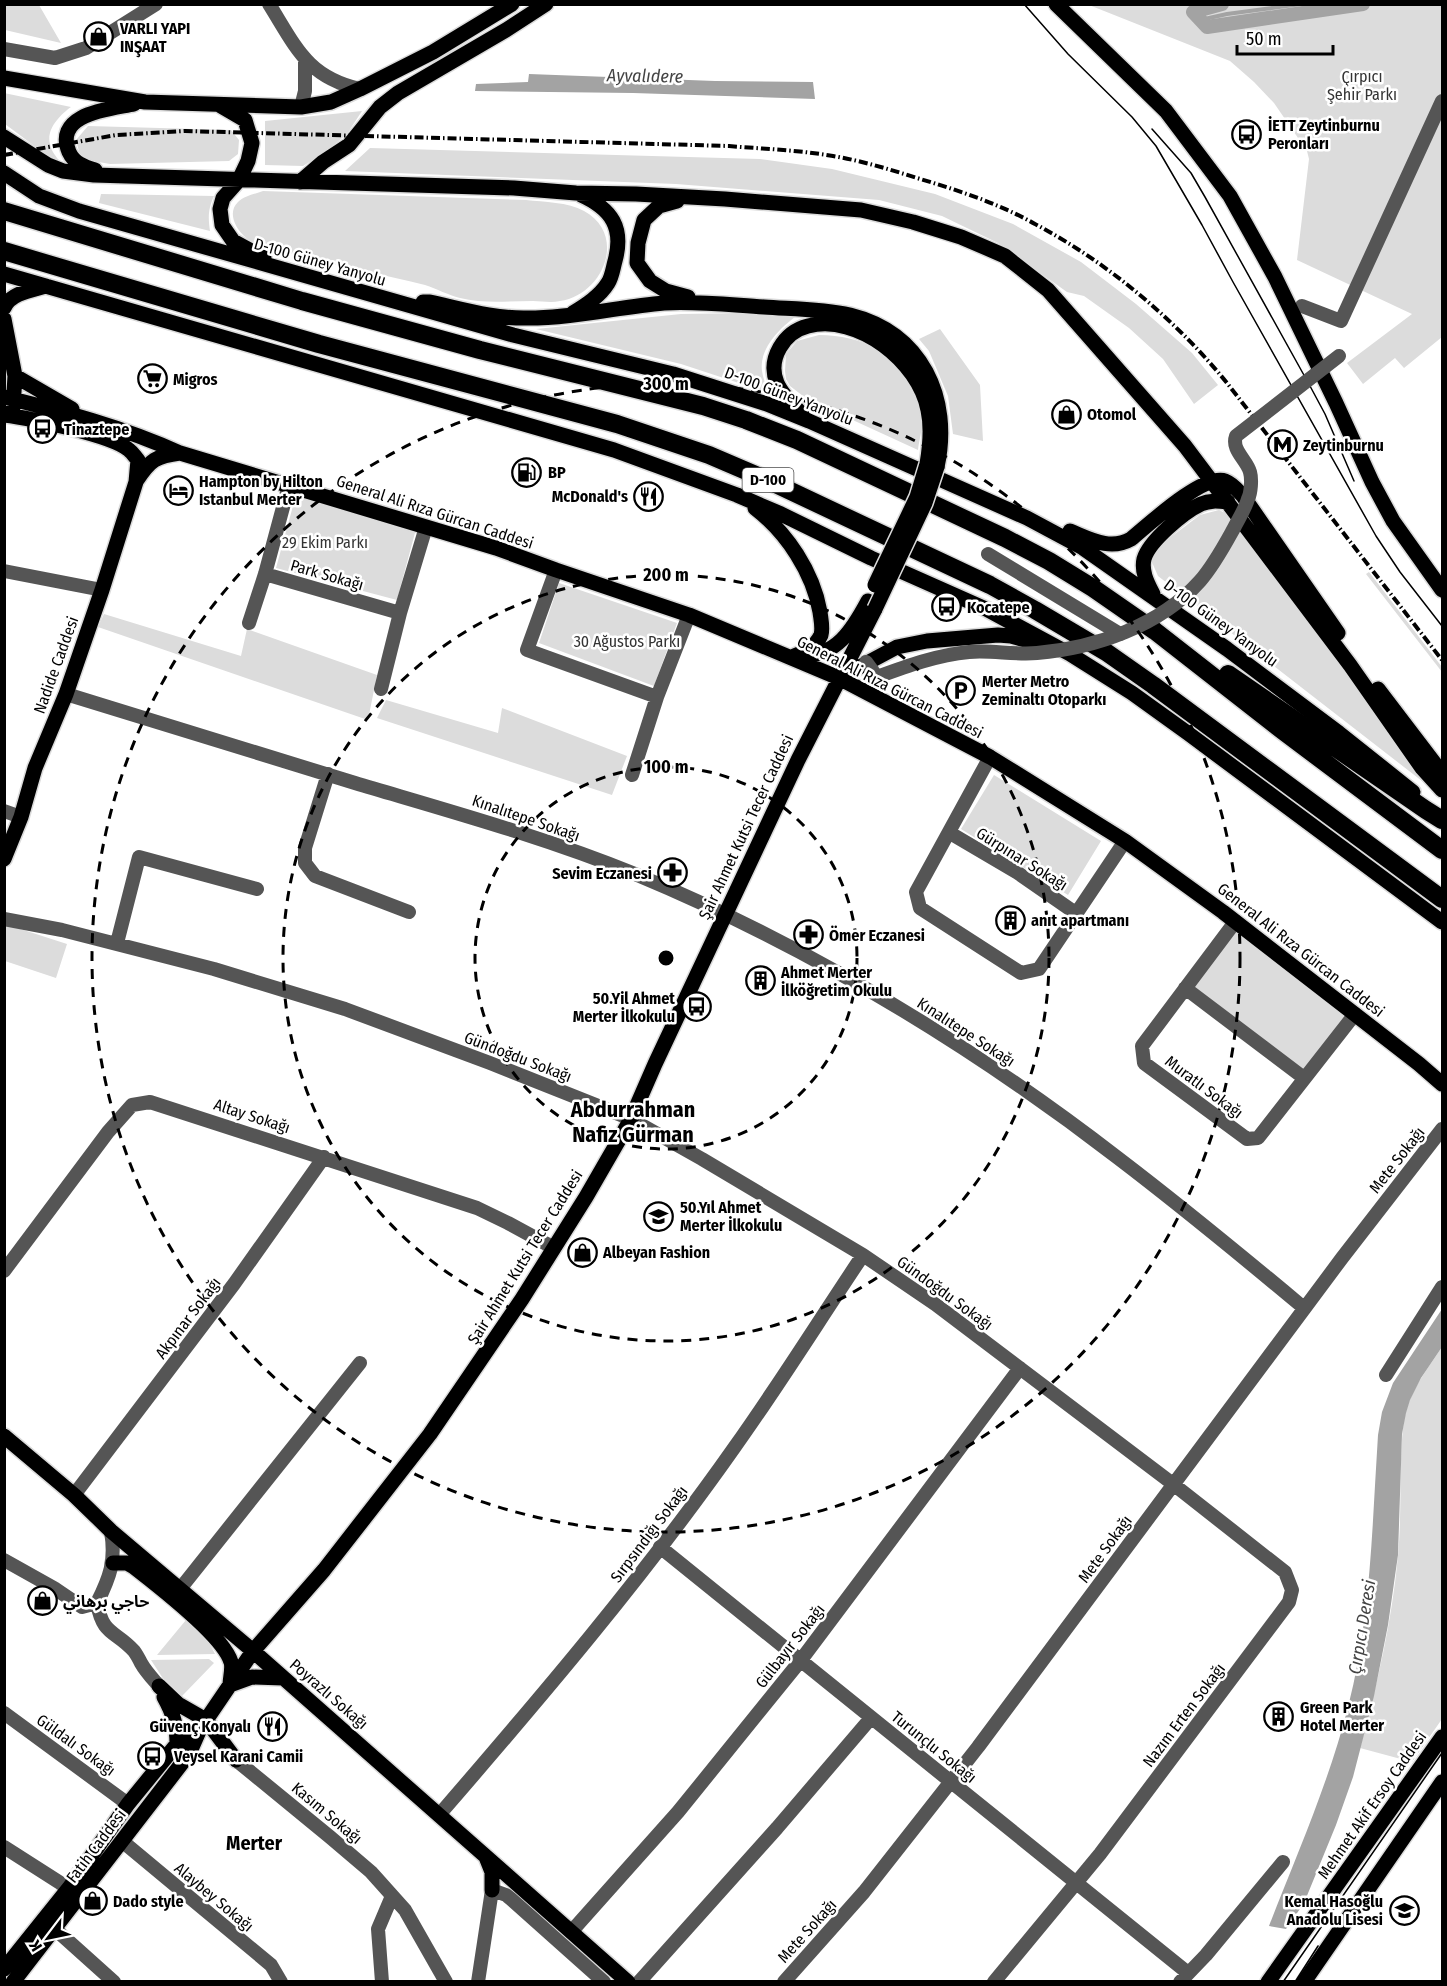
<svg xmlns="http://www.w3.org/2000/svg" width="1447" height="1986" viewBox="0 0 1447 1986" font-family="'Fira Sans Condensed','Noto Sans Arabic',sans-serif">
	<style>
		.green { fill: #dcdcdc }
		.water { fill: #a3a3a3 }
		.lines { fill: none; stroke-linecap: round; stroke-linejoin: round }
		.stream { stroke: #a3a3a3; stroke-width: 4 }
		.canal { stroke: #a3a3a3; stroke-width: 14 }
		.major-casing { stroke: #dbdbdb; stroke-width: 18 }
		.highway-casing { stroke: #dbdbdb; stroke-width: 21 }
		.minor { stroke: #555; stroke-width: 14 }
		.major { stroke: #000; stroke-width: 15 }
		.highway { stroke: #000; stroke-width: 18 }
		.tram { stroke: #000; stroke-width: 1.5 }
		.rail { stroke: #000; stroke-width: 4; stroke-dasharray: 9 3 1.5 3; stroke-linecap: butt }
		.major-bridge-casing { stroke: #dbdbdb; stroke-width: 18; stroke-linecap: butt }
		.minor-bridge { stroke: #555; stroke-width: 14 }
		.major-bridge { stroke: #000; stroke-width: 15 }
		.ring { fill: none; stroke: #000; stroke-width: 3; stroke-dasharray: 10 8 }
		.labels { text-anchor: middle; dominant-baseline: central; stroke-width: 5; stroke-linejoin: round; paint-order: stroke }
		.shield { fill: #fff; stroke: #4c4c4c; stroke-width: 1.5 }
		.shield-label { font-size: 15px; font-weight: bold; fill: #000 }
		.poi-label { font-size: 16px; font-weight: bold; fill: #000; stroke: #fff; text-anchor: start }
		.park-label { font-size: 16px; fill: #333; stroke: #fff }
		.street-label { font-size: 16px; fill: #000; stroke: #fff }
		.water-label { font-size: 18px; font-style: italic; fill: #444; stroke: #fff }
		.quarter-label { font-size: 20px; font-weight: bold; fill: #000; stroke: #fff }
		.district-label { font-size: 22px; font-weight: bold; fill: #000; stroke: #fff }
		.centre { fill: #000; stroke: #fff; stroke-width: 3 }
		.ring-label { font-size: 18px; text-anchor: middle; font-weight: bold; fill: #000; stroke: #fff; stroke-width: 5; stroke-linejoin: round; paint-order: stroke }
	</style>
	<rect width="100%" height="100%" fill="#fff"/>
	<path class="green" d="M7,5H39L61,43L5,30V6Z
		M1089,5H1442V337L1404,368L1395,358L1363,384L1347,363L1412,314L1297,260L1309,159L1307,151L1274,103L1254,82L1230,61Z
		M4,93L71,107C60,115 46,129 50,144C51,151 56,156 60,162L41,151L5,124Z
		M362,111L347,134L324,153L303,166L265,165V121Z
		M88,126L231,130L239,140L238,154L229,161L110,164L93,161L80,155L76,140Z
		M370,148L760,159L832,169L935,194L1013,224L1081,262L1136,304L1192,353L1218,385L1194,404L1163,359L1129,328L1084,296L1067,292L998,243L942,216L879,200L676,184L345,171Z
		M263,191L526,200C544,202 568,202 584,211C628,235 603,295 560,301C551,303 542,301 533,301C509,301 483,304 460,298C448,295 437,289 425,285C406,280 387,276 368,272C338,265 308,259 279,250C271,248 260,246 253,242C239,236 225,214 238,202C244,196 255,194 263,191Z
		M101,194L214,196C208,209 208,218 210,231L99,203Z
		M751,313L795,317C779,329 759,349 762,371C763,378 766,386 769,393L681,364L536,329L681,314Z
		M940,329L980,385L983,441L953,434L948,396L929,351L919,339Z
		M819,335C863,336 893,351 912,391C917,400 922,412 922,422C922,431 919,441 918,450L807,399L790,386L786,379L785,371L786,354L797,341Z
		M296,495L416,529L397,600L276,568Z
		M1219,510L1229,515L1431,788L1158,576L1151,560L1155,549L1200,515Z
		M1369,572L1442,667V672L1366,574Z
		M559,583L677,623L654,686L539,643Z
		M104,614L241,656L247,629L377,675L368,720L98,627Z
		M386,700L498,733L502,708L627,756L612,795L377,718Z
		M994,775L1101,841L1068,895L961,829Z
		M5,924L67,944L56,978L5,961Z
		M1236,931L1346,1016L1304,1072L1193,987Z
		M1442,1347V1719L1412,1762L1360,1748C1377,1685 1392,1621 1398,1556C1401,1524 1400,1492 1401,1460C1402,1440 1402,1420 1409,1402C1417,1382 1430,1365 1442,1347Z
		M186,1620L209,1642L215,1654L157,1655Z
		M209,1659L214,1663L182,1696L162,1677L151,1660Z"/>
	<path class="water" d="M529,74L715,81L813,82L815,99L633,93L475,91L476,84L528,82Z
		M1442,1309V1347L1421,1378L1410,1400L1406,1413L1402,1434L1398,1555L1388,1625L1374,1696L1353,1777L1336,1825L1304,1903L1286,1929L1269,1926C1297,1854 1329,1782 1348,1707C1371,1618 1372,1526 1378,1435L1382,1412L1393,1383Z"/>
	<g class="lines">
		<path class="stream" d="M1200,20L1227,14L1301,4"/>
		<path class="canal" d="M1222,4L1193,12L1207,27L1363,4"/>
		<defs>
			<path id="major" d="M1056,4L1166,111L1230,196L1275,277L1336,403L1372,482L1393,521L1442,590
				M4,78L145,102L301,107L331,102L360,89L433,52L512,4
				M221,106L245,120L252,143L248,161L239,180L223,198L220,209L222,225L233,241L264,258
				M4,137L48,165L63,171L94,175L514,188L576,193L636,194L725,199L861,210L913,222L961,237L1005,256L1048,290L1185,446L1350,665L1422,768L1442,790
				M95,170C84,167 74,163 69,152C53,113 111,109 134,104
				M4,173L39,196L79,211L513,335L673,374L767,404L809,421L1027,518L1083,548L1227,649L1339,733L1413,792
				M300,182L323,162L349,145L380,107L398,93L506,30L546,4
				M677,201L659,206L644,220L638,243L637,263L650,281L666,291L688,297
				M4,274L614,450L737,495L781,514L871,558L986,609L1070,654L1132,693L1189,734L1442,922
				M423,302H430C462,309 495,319 528,318C574,318 618,307 664,303C697,301 731,305 764,307C792,309 822,309 850,315C922,333 952,398 937,467
				M4,308C10,293 32,290 46,286
				M573,313C586,305 600,296 608,283C612,277 613,268 615,261C624,228 612,209 581,195
				M4,319L15,376L13,408
				M15,376L72,409
				M4,397C65,412 123,427 180,453L496,548L556,570L689,615L839,678L990,757L1125,841L1223,912L1419,1064L1442,1084
				M802,414C793,405 782,395 777,383C767,359 784,332 808,326C858,313 919,362 928,410C932,428 930,446 927,464
				M4,415C29,418 112,435 129,450C133,453 135,457 138,460L136,482L102,590L66,694L35,768L21,817L4,859
				M137,480C150,460 156,456 180,453
				M755,508C787,533 813,572 820,612C821,620 823,628 821,635C815,648 804,652 792,657
				M1070,531C1090,539 1110,551 1131,539C1148,525 1204,473 1225,481C1233,484 1238,491 1243,496L1338,633
				M1153,594C1148,584 1141,572 1144,559C1149,541 1184,512 1201,504C1210,500 1218,501 1228,502
				M801,657C837,655 852,631 868,601
				M839,678L897,647L927,641L998,635L1011,636L1036,643
				M1378,689L1442,773
				M4,1436L74,1495L111,1531L253,1651L628,1982
				M113,1563H127L134,1567C157,1585 223,1635 231,1662C233,1668 230,1678 230,1685L252,1677L283,1678
				M159,1686L178,1704L206,1720L236,1760
				M164,1697C173,1713 177,1726 177,1744
				M486,1857L492,1872V1890
				M4,1969L69,1888L128,1804L177,1744L200,1729
				M13,1982L189,1754L200,1729L253,1651L324,1570L430,1434L522,1299L586,1197L631,1119L655,1064L798,760L875,609
				M1268,1982L1442,1737
				M1304,1982L1442,1782"/>
			<path id="highway" d="M4,211L302,301L480,350L703,406L746,420L797,440L1005,538L1049,561L1093,588L1155,631L1283,731L1442,850
				M4,251L319,344L617,424L709,455L765,479L990,585L1035,610L1106,652L1153,685L1442,899
				M1228,674L1426,810L1442,820"/>
		</defs>
		<use href="#major" class="major-casing"/>
		<use href="#highway" class="highway-casing"/>
		<path class="minor" d="M269,4C296,47 307,77 360,89
			M4,49L55,58L86,48L156,4
			M301,107L305,91V60
			M1302,306L1341,321L1442,101
			M988,554L1120,634
			M556,570L527,650L657,697
			M4,571L102,590
			M265,574L400,613
			M249,623L265,574L289,485
			M381,689L400,613L426,527
			M66,694C162,724 258,754 355,783C449,811 544,837 635,874C808,946 970,1044 1118,1158C1181,1206 1243,1257 1304,1308
			M990,757L916,892L920,908L1021,973L1039,969L1125,841
			M328,774L305,848V863L315,876L409,912
			M632,775L657,697L689,615
			M4,811L21,817
			M950,833L1018,873L1077,914
			M4,919L62,930L214,969L345,1009L490,1063L631,1119L702,1159L863,1255L935,1304L1173,1484L1285,1572L1292,1590L1289,1602L1100,1854L994,1982
			M1235,922L1142,1046L1144,1063L1247,1139L1258,1138L1355,1014
			M117,943L139,857L257,889
			M1185,988L1304,1078
			M4,1271L108,1132L132,1105L150,1102L477,1208L508,1223L554,1248
			M1386,1375L1442,1287
			M74,1495L234,1284L324,1157
			M660,1547L1188,1973
			M4,1560L54,1588L82,1607L97,1603C110,1577 116,1561 111,1531
			M180,1589L360,1363
			M97,1603C103,1636 115,1630 134,1651C137,1655 139,1659 141,1663C146,1672 153,1679 159,1686
			M4,1713L128,1804
			M236,1760L330,1837L371,1872L405,1910L446,1982
			M439,1815C542,1696 644,1576 734,1448C779,1385 820,1319 863,1255
			M122,1841L271,1965L281,1982
			M4,1847L76,1893
			M55,1929L114,1982
			M571,1932L678,1812L801,1660L1020,1368
			M382,1982L378,1929L392,1896
			M478,1982L492,1890L506,1895L511,1899L604,1982
			M639,1982L777,1828L871,1718
			M784,1982L864,1892L978,1747L1342,1258L1442,1129
			M1180,1982L1206,1955L1283,1862"/>
		<use href="#major" class="major"/>
		<use href="#highway" class="highway"/>
		<path class="tram" d="M1024,4L1068,54L1132,117L1156,146L1202,225L1233,282L1376,536L1400,572L1442,626
			M1152,129L1191,173L1205,197L1310,386L1325,414L1354,481
			M1283,1982L1442,1753
			M1295,1982L1318,1946"/>
		<path class="rail" d="M4,155L116,135L185,131L729,146C764,149 798,150 833,156C862,161 889,169 917,178C957,190 998,203 1035,224C1107,262 1176,320 1227,383L1442,660"/>
		<defs>
			<path id="major-bridge" d="M875,585L917,497L927,464
				M875,609L925,503L937,467"/>
		</defs>
		<use href="#major-bridge" class="major-bridge-casing"/>
		<path class="minor-bridge" d="M866,662L877,677C907,666 937,655 969,652C991,650 1014,655 1037,653C1095,648 1160,626 1200,581C1214,565 1224,546 1234,528C1239,518 1245,509 1248,499C1251,493 1252,479 1250,472C1247,460 1231,450 1236,436L1339,356"/>
		<use href="#major-bridge" class="major-bridge"/>
	</g>
	<g class="ring">
		<circle cx="666" cy="958" r="191"/>
		<circle cx="666" cy="958" r="383"/>
		<circle cx="666" cy="958" r="574"/>
	</g>
	<defs>
		<symbol id="shop-ring" viewBox="-11 -11 22 22"><circle r="9.5" fill="#fff" stroke="#000" stroke-width="1.5"/><path d="M-5-2.5h2.3a2.7 3.5 0 0 1 5.4 0H5L5.5 6h-11ZM-1.5-2.5h3a1.5 2.3 0 0 0-3 0Z" fill="#000"/></symbol>
		<symbol id="bus-ring" viewBox="-11 -11 22 22"><circle r="9.5" fill="#fff" stroke="#000" stroke-width="1.5"/><path d="M-5-6H5V4H4V6H2V4H-2V6H-4V4H-5ZM-3.5-4V0h7V-4ZM-3.5 1.2v1.5H-2V1.2ZM2 1.2v1.5H3.5V1.2Z" fill="#000"/></symbol>
		<symbol id="supermarket-ring" viewBox="-11 -11 22 22"><circle r="9.5" fill="#fff" stroke="#000" stroke-width="1.5"/><path d="M-6-5.5h2.5l.6 2H6L4.5 2H-2.5L-4.4-4H-6ZM-1.5 3.2a1.3 1.3 0 1 0 .1 0ZM3 3.2a1.3 1.3 0 1 0 .1 0Z" fill="#000"/></symbol>
		<symbol id="metro-ring" viewBox="-11 -11 22 22"><circle r="9.5" fill="#fff" stroke="#000" stroke-width="1.5"/><path d="M-5.5 5V-5H-3L0 0L3-5H5.5V5H3V-.5L0 4L-3-.5V5Z" fill="#000"/></symbol>
		<symbol id="fuel-ring" viewBox="-11 -11 22 22"><circle r="9.5" fill="#fff" stroke="#000" stroke-width="1.5"/><path d="M-5.5-6h7V0h2V4h1.3V-2.5L3-4.5l.8-.8L6-3V5H2.5V1h-1V6h-7ZM-4.2-4.7v3.2H.2V-4.7Z" fill="#000"/></symbol>
		<symbol id="hotel-ring" viewBox="-11 -11 22 22"><circle r="9.5" fill="#fff" stroke="#000" stroke-width="1.5"/><path d="M-6-4.5h1.5V1H6V5H4.5V3h-9V5H-6ZM-4 0a1.8 1.8 0 1 1 3.6 0ZM.5 0V-2.5h3Q6-2.5 6 0Z" fill="#000"/></symbol>
		<symbol id="restaurant-ring" viewBox="-11 -11 22 22"><circle r="9.5" fill="#fff" stroke="#000" stroke-width="1.5"/><path d="M-5-6h1v4h1v-4h1v4h1v-4h1v5L-1.5 .5V6h-2V.5L-5-1ZM5-6V6H3V1.5H1.5Q1.5-4 5-6Z" fill="#000"/></symbol>
		<symbol id="parking-ring" viewBox="-11 -11 22 22"><circle r="9.5" fill="#fff" stroke="#000" stroke-width="1.5"/><path d="M-3.5-5.5H1a3.5 3.5 0 0 1 0 7H-1V5.5H-3.5ZM-1-3.4V-.6H.8a1.4 1.4 0 0 0 0-2.8Z" fill="#000"/></symbol>
		<symbol id="pharmacy-ring" viewBox="-11 -11 22 22"><circle r="9.5" fill="#fff" stroke="#000" stroke-width="1.5"/><path d="M-2-6h4v4h4v4h-4v4h-4v-4h-4v-4h4Z" fill="#000"/></symbol>
		<symbol id="building-ring" viewBox="-11 -11 22 22"><circle r="9.5" fill="#fff" stroke="#000" stroke-width="1.5"/><path d="M-4-6H4V6H1V3H-1V6H-4ZM-2.5-4.3h1.7v1.8h-1.7ZM.8-4.3h1.7v1.8H.8ZM-2.5-1h1.7V.8h-1.7ZM.8-1h1.7V.8H.8Z" fill="#000"/></symbol>
		<symbol id="school-ring" viewBox="-11 -11 22 22"><circle r="9.5" fill="#fff" stroke="#000" stroke-width="1.5"/><path d="M0-5L7-2L0 1L-7-2ZM-4 1L0 2.5L4 1V4Q0 6-4 4Z" fill="#000"/></symbol>
	</defs>
	<g fill-rule="evenodd">
		<use href="#shop-ring" x="82" y="20" width="33" height="33"/>
		<use href="#bus-ring" x="1230" y="118" width="33" height="33"/>
		<use href="#supermarket-ring" x="136" y="362" width="33" height="33"/>
		<use href="#shop-ring" x="1050" y="398" width="33" height="33"/>
		<use href="#bus-ring" x="26" y="412" width="33" height="33"/>
		<use href="#metro-ring" x="1266" y="428" width="33" height="33"/>
		<use href="#fuel-ring" x="510" y="456" width="33" height="33"/>
		<use href="#hotel-ring" x="162" y="474" width="33" height="33"/>
		<use href="#restaurant-ring" x="632" y="480" width="33" height="33"/>
		<use href="#bus-ring" x="930" y="590" width="33" height="33"/>
		<use href="#parking-ring" x="944" y="674" width="33" height="33"/>
		<use href="#pharmacy-ring" x="656" y="856" width="33" height="33"/>
		<use href="#building-ring" x="994" y="904" width="33" height="33"/>
		<use href="#pharmacy-ring" x="792" y="918" width="33" height="33"/>
		<use href="#building-ring" x="744" y="964" width="33" height="33"/>
		<use href="#bus-ring" x="680" y="990" width="33" height="33"/>
		<use href="#school-ring" x="642" y="1200" width="33" height="33"/>
		<use href="#shop-ring" x="566" y="1236" width="33" height="33"/>
		<use href="#shop-ring" x="26" y="1584" width="33" height="33"/>
		<use href="#building-ring" x="1262" y="1700" width="33" height="33"/>
		<use href="#restaurant-ring" x="256" y="1710" width="33" height="33"/>
		<use href="#bus-ring" x="136" y="1740" width="33" height="33"/>
		<use href="#shop-ring" x="76" y="1884" width="33" height="33"/>
		<use href="#school-ring" x="1388" y="1894" width="33" height="33"/>
	</g>
	<g class="labels">
		<rect class="shield" x="742.5" y="468" width="51" height="24" rx="4.5"/>
		<g class="shield-label">
			<text x="768" y="480">D-100</text>
		</g>
		<g class="poi-label">
			<text x="120" y="28">VARLI YAPI<tspan x="120" dy="18">INŞAAT</tspan></text>
			<text x="1268" y="125">İETT Zeytinburnu<tspan x="1268" dy="18">Peronları</tspan></text>
			<text x="173" y="379">Migros</text>
			<text x="1087" y="414">Otomol</text>
			<text x="64" y="429">Tinaztepe</text>
			<text x="1303" y="445">Zeytinburnu</text>
			<text x="548" y="472">BP</text>
			<text x="199" y="481">Hampton by Hilton<tspan x="199" dy="18">Istanbul Merter</tspan></text>
			<text x="628" y="496" text-anchor="end">McDonald's</text>
			<text x="967" y="607">Kocatepe</text>
			<text x="982" y="681">Merter Metro<tspan x="982" dy="18">Zeminaltı Otoparkı</tspan></text>
			<text x="652" y="873" text-anchor="end">Sevim Eczanesi</text>
			<text x="1031" y="920">anıt apartmanı</text>
			<text x="829" y="935">Ömer Eczanesi</text>
			<text x="781" y="972">Ahmet Merter<tspan x="781" dy="18">İlköğretim Okulu</tspan></text>
			<text x="675" y="998" text-anchor="end">50.Yil Ahmet<tspan x="675" dy="18">Merter İlkokulu</tspan></text>
			<text x="680" y="1207">50.Yıl Ahmet<tspan x="680" dy="18">Merter İlkokulu</tspan></text>
			<text x="603" y="1252">Albeyan Fashion</text>
			<text x="63" y="1601">حاجي برهاني</text>
			<text x="1300" y="1707">Green Park<tspan x="1300" dy="18">Hotel Merter</tspan></text>
			<text x="251" y="1726" text-anchor="end">Güvenç Konyalı</text>
			<text x="174" y="1756">Veysel Karani Camii</text>
			<text x="113" y="1901">Dado style</text>
			<text x="1383" y="1901" text-anchor="end">Kemal Hasoğlu<tspan x="1383" dy="18">Anadolu Lisesi</tspan></text>
		</g>
		<g class="park-label">
			<text x="1362" y="76">Çırpıcı<tspan x="1362" dy="18">Şehir Parkı</tspan></text>
			<text x="325" y="542">29 Ekim Parkı</text>
			<text x="627" y="641">30 Ağustos Parkı</text>
		</g>
		<g class="street-label">
			<text transform="translate(320 262) rotate(16)">D-100 Güney Yanyolu</text>
			<text transform="translate(789 396) rotate(21)">D-100 Güney Yanyolu</text>
			<text transform="translate(435 512) rotate(18)">General Ali Rıza Gürcan Caddesi</text>
			<text transform="translate(327 575) rotate(16)">Park Sokağı</text>
			<text transform="translate(1221 623) rotate(36)">D-100 Güney Yanyolu</text>
			<text transform="translate(56 665) rotate(-70)">Nadide Caddesi</text>
			<text transform="translate(890 687) rotate(27)">General Ali Rıza Gürcan Caddesi</text>
			<text transform="translate(526 818) rotate(19)">Kınalıtepe Sokağı</text>
			<text transform="translate(746 827) rotate(-65)">Şair Ahmet Kutsi Tecer Caddesi</text>
			<text transform="translate(1022 859) rotate(32)">Gürpınar Sokağı</text>
			<text transform="translate(1301 950) rotate(38)">General Ali Rıza Gürcan Caddesi</text>
			<text transform="translate(966 1032) rotate(33)">Kınalıtepe Sokağı</text>
			<text transform="translate(518 1057) rotate(21)">Gündoğdu Sokağı</text>
			<text transform="translate(1204 1087) rotate(37)">Muratlı Sokağı</text>
			<text transform="translate(252 1116) rotate(18)">Altay Sokağı</text>
			<text transform="translate(1397 1160) rotate(-52)">Mete Sokağı</text>
			<text transform="translate(525 1257) rotate(-58)">Şair Ahmet Kutsi Tecer Caddesi</text>
			<text transform="translate(945 1293) rotate(36)">Gündoğdu Sokağı</text>
			<text transform="translate(188 1318) rotate(-53)">Akpınar Sokağı</text>
			<text transform="translate(649 1534) rotate(-53)">Sırpsındığı Sokağı</text>
			<text transform="translate(1105 1549) rotate(-54)">Mete Sokağı</text>
			<text transform="translate(790 1646) rotate(-52)">Gülbayır Sokağı</text>
			<text transform="translate(329 1694) rotate(41)">Poyrazlı Sokağı</text>
			<text transform="translate(1184 1715) rotate(-53)">Nazım Erten Sokağı</text>
			<text transform="translate(76 1745) rotate(36)">Güldalı Sokağı</text>
			<text transform="translate(934 1747) rotate(39)">Turunçlu Sokağı</text>
			<text transform="translate(1372 1805) rotate(-55)">Mehmet Akif Ersoy Caddesi</text>
			<text transform="translate(327 1813) rotate(40)">Kasım Sokağı</text>
			<text transform="translate(96 1846) rotate(-53)">Fatih Caddesi</text>
			<text transform="translate(214 1897) rotate(40)">Alaybey Sokağı</text>
			<text transform="translate(807 1931) rotate(-48)">Mete Sokağı</text>
		</g>
		<g class="water-label">
			<text transform="translate(645 76) rotate(1)">Ayvalıdere</text>
			<text transform="translate(1362 1627) rotate(-81)">Çırpıcı Deresi</text>
		</g>
		<g class="quarter-label">
			<text x="254" y="1843">Merter</text>
		</g>
		<g class="district-label">
			<text x="633" y="1109">Abdurrahman<tspan x="633" dy="25">Nafiz Gürman</tspan></text>
		</g>
	</g>
	<circle cx="666" cy="958" r="9" class="centre"/>
	<g class="ring-label">
		<text x="666" y="390">300 m</text>
		<text x="666" y="581">200 m</text>
		<text x="666" y="773">100 m</text>
	</g>
	<rect width="1447" height="1986" fill="none" stroke="#000000" stroke-width="12"/>
	<g transform="translate(48 1938) rotate(238)" stroke="#ffffff" stroke-width="4.5" paint-order="stroke">
	<path d="M0-4.5L10 22L0 15L-10 22Z" fill="#000000"/>
	<text y="-9" font-size="16" font-weight="bold" text-anchor="middle" fill="#000000">K</text>
	</g>
	<path d="M1237 45v9h96v-9" fill="none" stroke="#000000" stroke-width="3"/>
	<text x="1246" y="45" font-size="18" fill="#000000" stroke="#ffffff" stroke-width="4.5" paint-order="stroke">50 m</text>
</svg>
